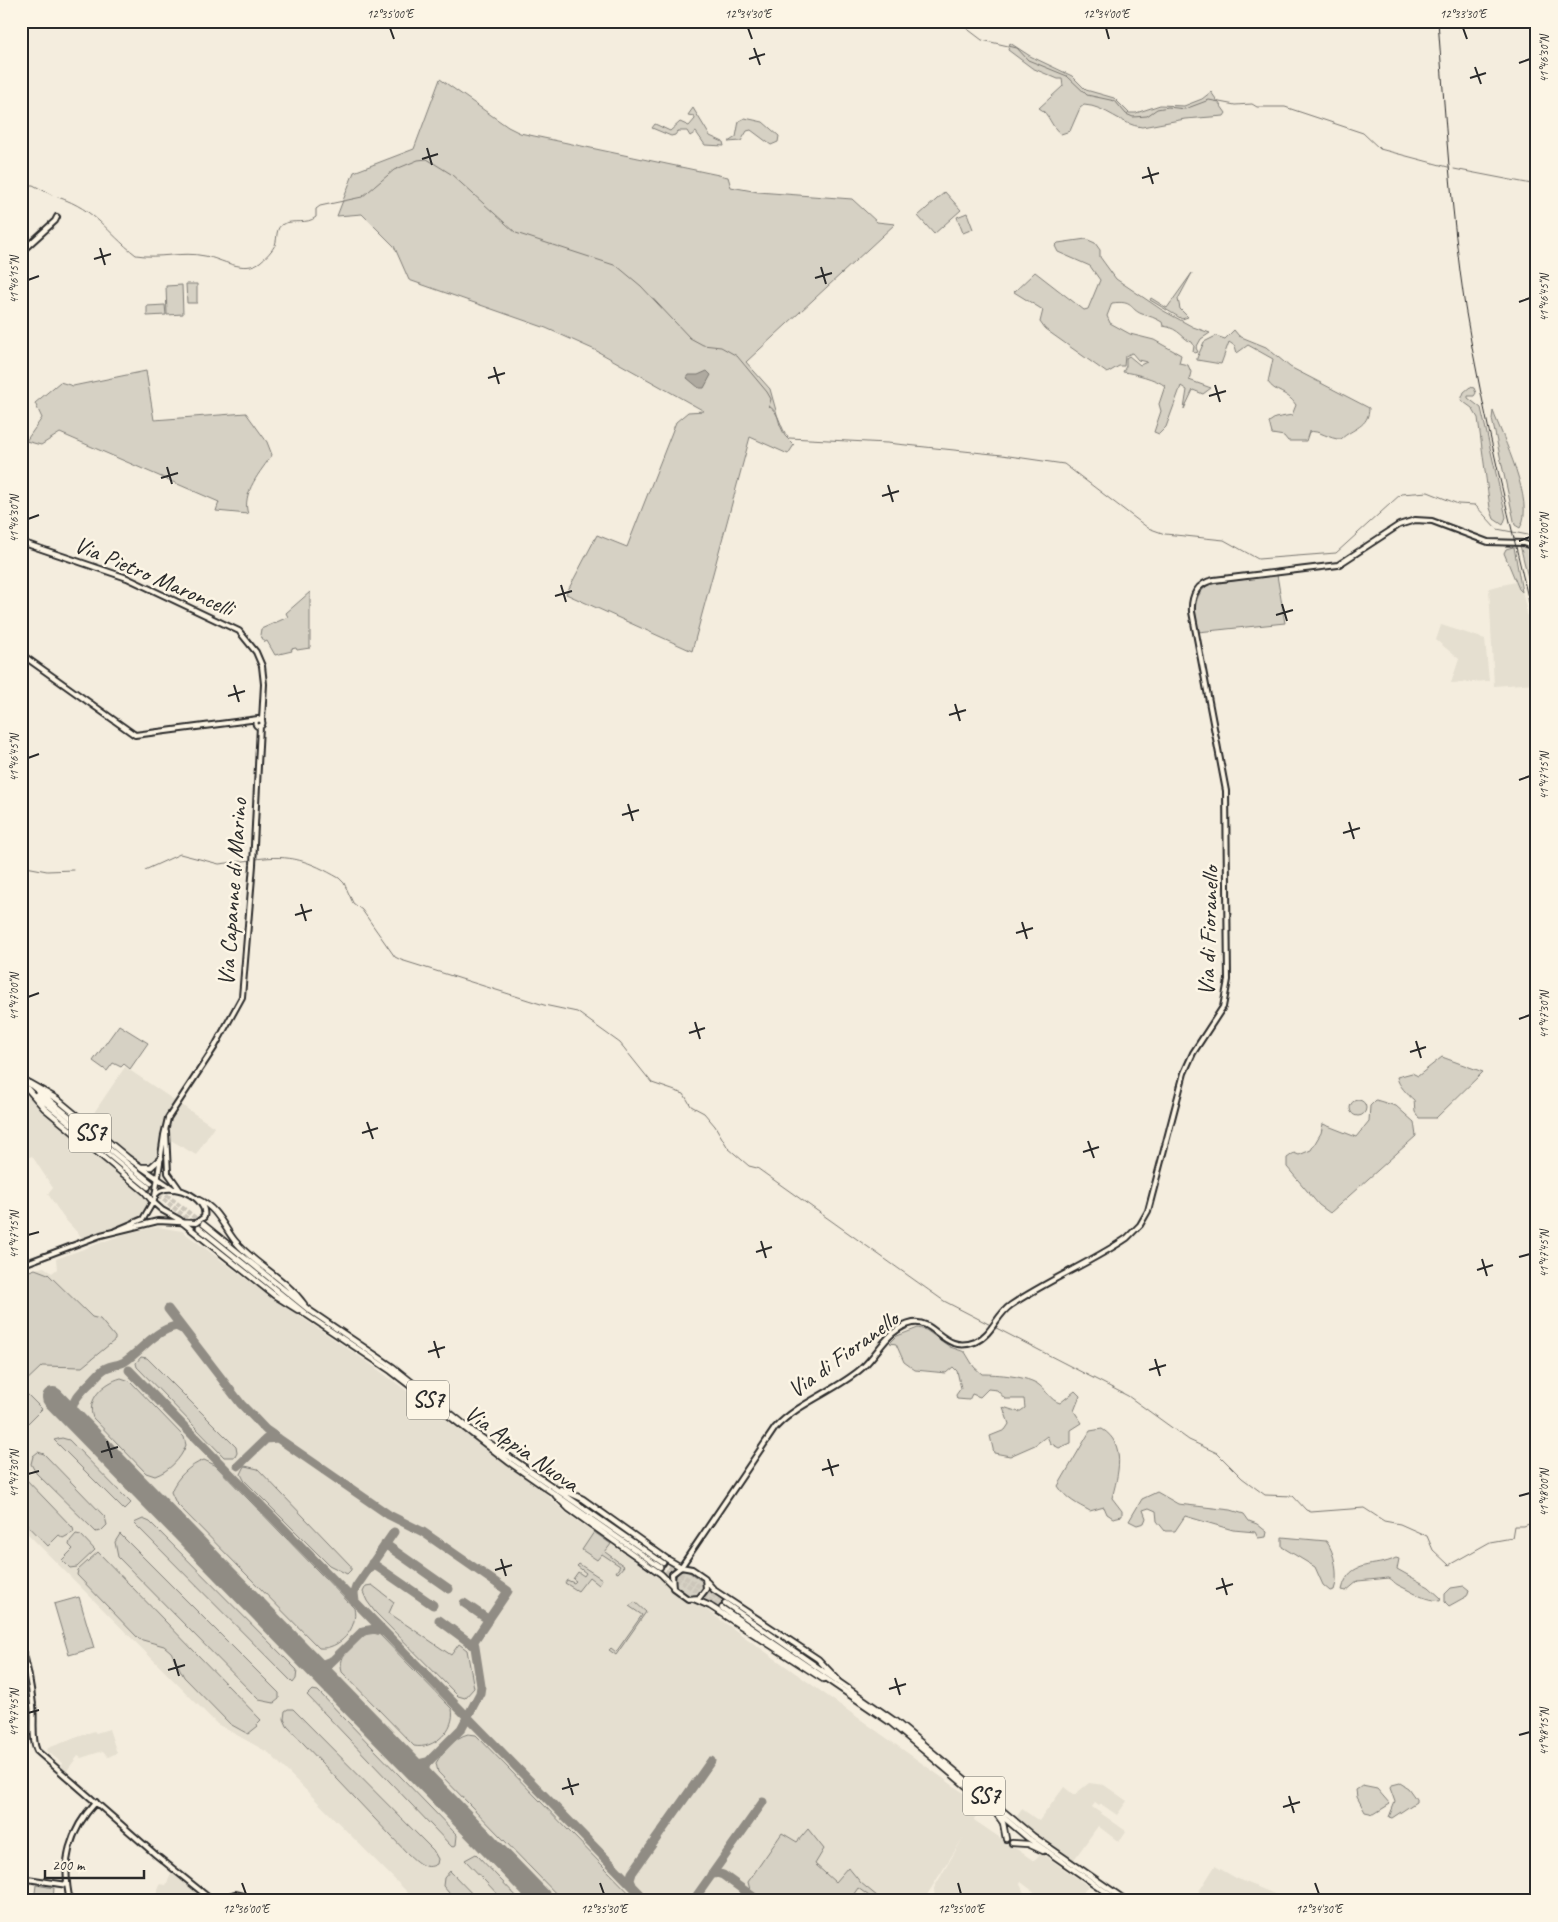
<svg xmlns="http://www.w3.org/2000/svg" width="1558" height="1922" viewBox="0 0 1558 1922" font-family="Caveat,sans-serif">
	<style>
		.built { fill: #e5dfd0 }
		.green { fill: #d6d1c4; stroke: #807e78 }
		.water { fill: #afaaa0; stroke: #7a7771 }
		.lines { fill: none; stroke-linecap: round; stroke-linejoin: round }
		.stream { stroke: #7a7771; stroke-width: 1 }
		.taxiway { stroke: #908c84; stroke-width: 9 }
		.runway { stroke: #908c84; stroke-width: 22 }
		.primary-tunnel { stroke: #ccc6ba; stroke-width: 4.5; stroke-dasharray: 4.5 2; stroke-linecap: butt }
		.secondary-casing { stroke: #2b2b2b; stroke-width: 8 }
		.primary-casing { stroke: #2b2b2b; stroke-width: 8 }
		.secondary { stroke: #fcf5e5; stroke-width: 4 }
		.primary { stroke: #fcf5e5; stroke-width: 4.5 }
		.rail { stroke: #2b2b2b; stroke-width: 1 }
		.ticks { fill: none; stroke: #2b2b2b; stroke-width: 2 }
		.labels { text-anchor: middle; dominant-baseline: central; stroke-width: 5; stroke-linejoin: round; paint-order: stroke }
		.shield { fill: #fcf5e5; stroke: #6a6863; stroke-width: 1 }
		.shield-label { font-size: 22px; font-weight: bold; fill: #2b2b2b }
		.street-label { font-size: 24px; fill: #2b2b2b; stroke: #fcf5e5 }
		.neatline { fill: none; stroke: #2b2b2b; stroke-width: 2 }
		.ticks-label { font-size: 12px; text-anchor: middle; fill: #2b2b2b }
	</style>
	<rect width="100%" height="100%" fill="#f4edde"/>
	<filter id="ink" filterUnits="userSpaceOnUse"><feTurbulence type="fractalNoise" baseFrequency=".02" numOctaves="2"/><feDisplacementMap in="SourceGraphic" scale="10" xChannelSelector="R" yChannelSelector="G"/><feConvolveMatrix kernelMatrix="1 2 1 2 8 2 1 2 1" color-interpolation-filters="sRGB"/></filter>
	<g filter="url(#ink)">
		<path class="built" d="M1520,581L1537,661V683L1494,686L1489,588Z
			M1441,625L1485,639L1489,681L1451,683L1459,659L1436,640Z
			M125,1067L214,1127L196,1155L164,1136L153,1202L143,1219L85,1241L63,1217L48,1194L53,1188L32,1156L21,1160V1077L39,1087L87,1123Z
			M158,1227L182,1231L261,1290L369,1363L542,1490L566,1513L662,1580L678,1596L697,1603L982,1806L974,1820L1034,1861L1041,1853L1088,1886L1077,1901H1046L1021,1882L1020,1884L1024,1893L1023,1901H935L934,1888L963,1838L925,1898L928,1901H416L269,1753L217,1724L21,1527V1272L44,1267L52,1273L57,1269L56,1259L130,1232Z
			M109,1729L117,1753L108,1757L103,1751L81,1758L78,1756L65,1773L60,1768L62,1763L47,1751L48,1748L94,1731L96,1733Z
			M1089,1783L1104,1785L1127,1801L1117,1815L1101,1804L1099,1806L1095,1803L1092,1807L1126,1831L1119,1842L1098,1826L1073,1861L1031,1832L1016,1818L1022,1809L1039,1821L1064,1787L1074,1795Z
			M1215,1866L1236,1878L1291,1901H1193Z
			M172,1872L205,1899V1901H184L156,1895L160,1884L166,1885Z"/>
		<path class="green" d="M1010,43L1030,56L1072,76L1086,90L1114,98L1129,113H1136L1160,105L1184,106L1202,99L1211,92L1226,113L1224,116L1185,119L1142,127C1121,125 1106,106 1084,105L1080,108L1070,131L1061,134C1050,126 1050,114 1039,108L1063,86L1062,79H1058L1032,68L1008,50Z
			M440,79L508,127L520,133L728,177L731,187L758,192L852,199L877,222L895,224L746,362L770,389L780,425L785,436L794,445L788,454L750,437L692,651L566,594L597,535L627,547L676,422L688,412L704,411L595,350L546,328L409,280L394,246L362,214L337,216L354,172L414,149Z
			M693,108L710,136L723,142L724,146L705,145L696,132L690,136L687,131H678L675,135L671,136L652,128L655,124L670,131L680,122L689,126L695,119L694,116L688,115Z
			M745,118L763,122L779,136L778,142L771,145L751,130L747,131L741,141L728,142L736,137L739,121Z
			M945,192L961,210L934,234L918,216Z
			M967,213L973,229L963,233L957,217Z
			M1086,239L1095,243L1100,250V257L1116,279L1162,310L1193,327L1210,333L1201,339L1196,348L1198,352L1195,353L1193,352L1194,346L1192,342C1184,341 1180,328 1163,326L1162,322C1155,318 1150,316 1142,314C1129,309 1134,300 1112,303L1107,316L1110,323L1130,334L1154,340L1181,355L1179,363L1188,365L1191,372L1189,380L1211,388L1203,394L1193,390L1184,409L1187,390L1181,386L1166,427L1159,434L1154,432L1161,411L1159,404L1165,386C1157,379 1133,373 1123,372L1126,366V358L1129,356L1140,365L1147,362L1138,360L1132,353L1125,356L1124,366H1119L1107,373L1045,329L1040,322L1043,310L1014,292L1035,272L1084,310L1088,309L1100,280L1090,266L1058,252L1055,246L1058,243Z
			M1192,273L1178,299L1180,309L1188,317L1182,319L1150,300L1151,298L1167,308Z
			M186,284H197V303H187Z
			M182,285L183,314L167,315L166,286Z
			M165,305L166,315L147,316V306Z
			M1234,330L1239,336L1266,347L1290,367L1369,408C1369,427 1353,428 1341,439C1330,440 1318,429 1309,432L1306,441H1288L1284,436L1272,434L1269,422L1275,418L1292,415L1296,405C1287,391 1275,393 1268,382L1273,359L1248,345L1237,353L1235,346L1229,342L1221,364L1197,360V358L1204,342L1216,336L1225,339Z
			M146,371L154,420L246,413L267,442L272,455C261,471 241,493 248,514L216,511L219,502L60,433L41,445L26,441L42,418L35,403L60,382L73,386Z
			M1470,387L1474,388L1476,393L1474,396H1468V398L1481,408L1506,517L1503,525L1494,519L1490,508L1478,418L1472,408L1461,400L1464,392Z
			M1493,411C1502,436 1536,503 1520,528L1515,525L1492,419Z
			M1520,545L1528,548L1537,561V614Z
			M1513,547H1514L1522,592L1519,589L1504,553L1506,549Z
			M1277,575L1285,623L1198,632C1195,612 1191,596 1210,584Z
			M310,592V648L297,650L296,648L291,649L292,651L275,655L267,641L265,642L260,635L261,629L288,617L286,613Z
			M119,1025L148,1043L130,1069L124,1064L121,1067L113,1063L107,1071L93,1061Z
			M1442,1057L1483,1072L1436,1118H1419L1415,1112L1414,1100C1408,1095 1398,1085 1397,1077L1412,1073L1418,1076Z
			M1376,1100L1396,1106L1414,1122L1416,1136L1330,1213L1319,1205L1287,1167V1158L1294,1153L1299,1155L1311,1150L1321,1133L1323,1124L1356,1137L1369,1121L1370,1106Z
			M1350 1108a8 8 0 1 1 16 0a8 8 0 1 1-16 0Z
			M35,1269L48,1274L92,1317L100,1319L115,1337V1340L82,1367L42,1366L21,1386V1274Z
			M918,1328L926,1330L950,1347L965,1352L974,1367L982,1374C997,1374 1028,1376 1039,1385C1047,1391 1050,1400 1060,1403L1075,1391L1080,1396L1074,1411L1082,1423L1071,1430V1443L1059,1448L1050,1443L1047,1436L1035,1445L1010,1456L994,1453L990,1436L1005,1430L1009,1424L1003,1407L1019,1412L1025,1408L1024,1399H1005L997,1390L988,1389L980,1397L972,1394L969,1400L957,1399L956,1395L961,1388L957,1371L953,1367L946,1373L915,1370L904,1362L896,1344L890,1343L897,1336Z
			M141,1357L147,1358L236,1447L237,1453L235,1457H224L137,1367L136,1363Z
			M121,1378L130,1381L184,1437L186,1445C181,1459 169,1471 155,1476L146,1473L93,1418C86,1400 103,1383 121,1378Z
			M21,1388L42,1409L21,1430Z
			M1102,1429C1127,1444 1118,1475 1112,1498L1122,1511V1516L1113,1518L1107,1514L1104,1507L1090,1511C1077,1504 1066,1499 1058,1486L1090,1431Z
			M62,1438L69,1440L131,1503L124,1510L54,1440Z
			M38,1452L44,1454L105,1517L107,1525L101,1531L96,1532L36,1473L31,1464L33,1456Z
			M204,1460L215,1465L354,1608C359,1628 339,1650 319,1648L176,1503L171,1492C176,1478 190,1465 204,1460Z
			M245,1466L258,1469L351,1566V1570L347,1574L329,1565L244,1480L241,1474Z
			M21,1474L73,1528L74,1532L63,1538L59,1535L48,1546L21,1518Z
			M1157,1492L1178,1504L1231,1510L1244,1514L1249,1521L1257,1524L1267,1532L1266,1537L1258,1538L1255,1532L1233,1530L1185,1516L1175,1531H1165L1157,1521L1156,1511L1149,1508L1143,1510L1146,1518L1144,1523L1137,1525L1129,1521L1142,1499Z
			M143,1519L150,1522L297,1670L296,1679L293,1683L134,1523Z
			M594,1532L611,1544L605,1552L624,1566L618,1573L616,1572L620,1566L602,1554L597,1560L582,1550Z
			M76,1534L81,1535L95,1550L77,1567L70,1568L62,1560L73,1549L69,1545L70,1541Z
			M120,1534L279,1693V1699L274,1703L259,1700L118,1557L115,1542Z
			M1282,1537L1326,1541C1335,1551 1339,1578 1334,1590L1330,1591L1323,1585L1315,1567L1282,1547Z
			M98,1552L261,1720L257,1724L258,1726L248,1734L230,1724L184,1677L171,1652L164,1646L139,1639L77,1575L78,1570Z
			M1396,1558L1399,1559L1397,1569L1429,1587L1441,1598L1440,1601C1421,1599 1415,1593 1398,1585C1394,1583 1393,1580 1389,1578L1358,1581L1346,1591L1342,1590C1349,1558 1375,1569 1396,1558Z
			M579,1564L602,1579L599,1585L589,1577L578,1591L565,1583L567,1580L574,1583L576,1581L573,1579L578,1572L584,1576L586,1573L577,1566Z
			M686,1570L703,1582L704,1589L697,1596H688L675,1585L677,1573Z
			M372,1585L394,1602L389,1613L451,1655L459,1644L467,1650L474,1688L465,1698L458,1696L375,1612L367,1601L363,1592L366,1586Z
			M1464,1586L1469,1590L1467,1596L1449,1606L1445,1602V1594L1451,1588Z
			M710,1590L726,1601L720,1610L703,1600Z
			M79,1597L94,1648L69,1655L54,1604Z
			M635,1602L646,1612L616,1655L609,1650L611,1648L616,1652L642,1615L629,1606Z
			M370,1633L379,1634L452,1709C456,1729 434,1750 414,1746L342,1672C337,1655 355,1638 370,1633Z
			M21,1690L25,1728L21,1764Z
			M312,1690L318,1691L457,1835L456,1845L452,1847L307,1695Z
			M288,1709H293L433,1850L438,1859L437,1864C425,1871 417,1862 408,1854L287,1726L284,1719L285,1711Z
			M468,1734L476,1735L637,1901H563L438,1772L436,1763C442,1752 455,1737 468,1734Z
			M1400,1783L1408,1788L1416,1799V1802L1392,1818L1389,1817L1395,1802L1390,1788L1392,1785Z
			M1362,1786L1377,1789L1390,1804L1374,1814L1365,1812L1357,1797L1356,1790Z
			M808,1829L824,1849L815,1864L835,1882L848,1867L861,1883L883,1901H876L858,1888L849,1901H766L750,1890L748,1882L782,1833L797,1842Z
			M476,1854L521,1901H504L465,1860Z
			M450,1871L479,1901H456L443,1886L444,1878Z
			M36,1885L54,1888L53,1901H34Z"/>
		<path class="water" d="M707,371L711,375L704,388H699L687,378L689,375H698Z"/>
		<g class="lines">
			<path class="stream" d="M694,21H699
				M780,21H781
				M957,21L982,40L1017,48L1028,60L1067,76L1087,95L1115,101L1126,114L1133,117L1147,116L1157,109L1168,107L1185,109L1209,100L1235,105L1252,104L1257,107H1285L1363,133L1380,149L1448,167
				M1454,169L1537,185
				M21,185H33L52,195
				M58,197C98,211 105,231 136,255C159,259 182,251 205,256C222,259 243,274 260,262C266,257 272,251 275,245C278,237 275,228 283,224C294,219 307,225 316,217V209L320,206L362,197L394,170L418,160L427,159L451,174L516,233L617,266L641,286L690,338L703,345L721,347L737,356L767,392L771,399L769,406C781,414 779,428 789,438L887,443L1002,455L1064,464L1148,528L1165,534L1224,540L1258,559L1336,553L1401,494L1428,492L1458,504L1475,505L1497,529L1528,535L1537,542
				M256,859C291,854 309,861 339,878L344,883L353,903L362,910L395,957L401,960L544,1005L577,1012L620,1043L652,1083L684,1094L691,1106L704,1113L715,1126L728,1148L749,1166L757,1168L944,1301L1128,1396L1189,1440L1217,1453L1242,1478L1265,1495L1293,1496L1306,1510L1311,1512L1364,1508L1384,1521L1400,1524L1427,1536L1433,1550L1449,1565L1490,1542L1512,1538L1514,1526H1524L1529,1524L1537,1526
				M21,866L47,871L73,870
				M145,870L180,854L219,864L252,860"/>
			<path class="taxiway" d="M168,1309L241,1404L266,1430L389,1515L423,1532L508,1591L474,1641L481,1686L480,1693L461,1729L426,1764L424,1772L429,1784
				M129,1370L647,1901
				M78,1424C64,1406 79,1394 91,1382C96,1377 100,1371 106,1368C112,1365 119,1365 124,1362C141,1351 154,1331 176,1326L182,1329
				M238,1466L266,1439L278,1438
				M385,1544L449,1589
				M372,1563L433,1605
				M355,1602L354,1593L356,1587L394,1532
				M464,1603L489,1620
				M439,1620L473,1645
				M309,1661L321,1665L331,1661
				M330,1683L326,1672L328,1665L363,1631L375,1629L384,1632
				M405,1758L414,1765L427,1762
				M711,1875L717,1873L723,1875L759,1901
				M633,1887L630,1880L632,1873L711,1761
				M693,1901L763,1802"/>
			<path class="runway" d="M53,1398L543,1901"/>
			<path class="primary-tunnel" d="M151,1183L203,1224
				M148,1187L199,1228
				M663,1563L725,1603
				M660,1567L722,1608"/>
			<defs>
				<path id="secondary" d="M21,252L55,221L57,217
					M21,542L127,578L239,631L256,652L262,666L264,684L262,720
					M21,654L135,735L258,719
					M255.5 723a3.5 3.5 0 1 1 7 0a3.5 3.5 0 1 1-7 0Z
					M166,1131L168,1173L180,1190
					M155,1197L164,1135L168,1118L214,1048L242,997L253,865L260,726
					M153,1202L162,1210L180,1220
					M115,1231L143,1219L154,1200
					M21,1265L101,1235L158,1221L196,1223L204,1217C209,1197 169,1180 156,1194
					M681,1567L775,1428C799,1402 836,1391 862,1368C879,1353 888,1328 913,1323C935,1319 944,1354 975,1342C993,1334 996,1315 1011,1305C1048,1280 1090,1263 1127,1238L1140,1225L1148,1211L1184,1073L1193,1053L1223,1007L1228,980L1226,791L1192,612C1191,596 1197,583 1214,580L1338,565L1399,525L1415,520L1432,521L1488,542L1523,543L1531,546L1537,554
					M681,1567L692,1569L705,1578L706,1589L699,1598L688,1599L673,1588L672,1574Z
					M21,1644C27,1664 31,1684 33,1705C35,1719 31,1739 37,1751L156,1855L213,1901
					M21,1878L67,1885
					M70,1901C61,1862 69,1831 96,1802
					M214,1901L235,1894L244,1896L247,1901"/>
				<path id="primary" d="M21,1077L151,1183
					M29,1083L57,1099L128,1158L173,1189
					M26,1087L44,1108L145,1192L153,1202
					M36,1095L148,1187
					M141,1167H151L161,1158
					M199,1200C218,1209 223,1226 235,1241C255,1265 285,1278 304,1304
					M182,1222L274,1295L298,1310
					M203,1224L309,1310L393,1367L475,1433L663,1563
					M199,1228L307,1315L391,1371L510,1463L660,1567
					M561,1489L583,1499L667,1559L681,1567
					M556,1496L569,1509L661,1574L672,1585
					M707,1582L714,1590L818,1659L837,1679
					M694,1599L710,1606L823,1679
					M725,1603L895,1721L1033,1836L1127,1901
					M722,1608L891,1723L1028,1838L1119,1901
					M996,1813L1003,1823L1006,1839
					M1012,1843L1028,1844L1043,1851"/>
			</defs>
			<use href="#secondary" class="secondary-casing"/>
			<use href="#primary" class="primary-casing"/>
			<use href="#secondary" class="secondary"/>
			<use href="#primary" class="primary"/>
			<path class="rail" d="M1438,21C1445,115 1451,214 1465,307C1483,418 1512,527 1537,636
				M21,1676C29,1711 28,1746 21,1781"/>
		</g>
	</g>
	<path class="ticks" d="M390,28L394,39M748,28L752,39M1106,28L1109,39M1463,28L1467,39M754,48L760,65M749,59L765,54M1519,63L1530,59M1475,67L1481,84M1470,78L1486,73M427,148L432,165M422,159L438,154M1148,167L1153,184M1142,178L1159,173M100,248L105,265M94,259L111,254M821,267L826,284M815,278L832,273M28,280L39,276M1519,302L1530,298M494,367L499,384M488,378L505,373M1215,385L1220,402M1209,396L1226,391M167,467L172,484M161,478L178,473M888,485L893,502M882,496L899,491M28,519L39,515M1519,541L1530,537M561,585L566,602M555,596L572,591M1282,604L1287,621M1276,615L1293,610M234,685L239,702M228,696L245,691M955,704L960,721M949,715L966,710M28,758L39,754M1519,780L1530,776M628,804L633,821M622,815L639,810M1349,822L1354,839M1343,833L1360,828M301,904L306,921M295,915L312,910M1022,922L1027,939M1016,933L1033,928M28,997L39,993M1519,1019L1530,1015M695,1022L700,1039M689,1033L705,1028M1416,1041L1421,1058M1410,1052L1426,1047M367,1122L373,1139M362,1133L378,1128M1088,1141L1094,1158M1083,1152L1099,1147M28,1235L39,1232M761,1241L766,1258M756,1252L772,1247M1519,1257L1530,1254M1482,1259L1487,1276M1477,1270L1493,1265M434,1341L439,1358M428,1352L445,1347M1155,1359L1160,1376M1149,1370L1166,1365M107,1441L112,1458M101,1452L118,1447M828,1459L833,1476M822,1470L839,1465M28,1474L39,1471M1519,1496L1530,1493M501,1559L506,1576M495,1570L512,1565M1222,1578L1227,1595M1216,1589L1233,1584M174,1659L179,1676M168,1670L185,1665M895,1678L900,1695M889,1689L906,1684M28,1713L39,1710M1519,1735L1530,1732M568,1778L573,1795M562,1789L579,1784M1289,1796L1294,1813M1283,1807L1300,1802M242,1883L246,1894M600,1883L604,1894M958,1883L961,1894M1315,1883L1319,1894"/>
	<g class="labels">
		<g class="shield">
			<rect x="69" y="1113.5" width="42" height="39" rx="4"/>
			<rect x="407" y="1380.5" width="42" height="39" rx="4"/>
			<rect x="963" y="1776.5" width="42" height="39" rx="4"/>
		</g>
		<g class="shield-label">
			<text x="90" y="1133">SS7</text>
			<text x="428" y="1400">SS7</text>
			<text x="984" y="1796">SS7</text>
		</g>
		<g class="street-label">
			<text transform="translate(154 576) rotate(23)">Via Pietro Maroncelli</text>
			<text transform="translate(232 892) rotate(-86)">Via Capanne di Marino</text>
			<text transform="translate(1208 931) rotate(-88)">Via di Fioranello</text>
			<text transform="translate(843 1354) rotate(-36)">Via di Fioranello</text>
			<text transform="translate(522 1448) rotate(35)">Via Appia Nuova</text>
		</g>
	</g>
	<rect width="1558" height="1922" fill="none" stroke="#fcf5e5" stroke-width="55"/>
	<path d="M45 1870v8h99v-8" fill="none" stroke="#2b2b2b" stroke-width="2.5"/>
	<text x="52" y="1870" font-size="15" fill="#2b2b2b" stroke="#fcf5e5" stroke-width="4" paint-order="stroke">200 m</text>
	<rect x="28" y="28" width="1502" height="1866" class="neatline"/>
	<g class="ticks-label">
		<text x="390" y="18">12°35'00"E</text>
		<text x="748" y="18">12°34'30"E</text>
		<text x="1106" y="18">12°34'00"E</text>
		<text x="1463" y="18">12°33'30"E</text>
		<text transform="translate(1544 59) rotate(-90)" y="4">41°46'30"N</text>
		<text transform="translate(14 280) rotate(-90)" y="4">41°46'15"N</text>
		<text transform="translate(1544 298) rotate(-90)" y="4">41°46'45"N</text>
		<text transform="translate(14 519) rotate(-90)" y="4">41°46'30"N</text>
		<text transform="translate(1544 537) rotate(-90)" y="4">41°47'00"N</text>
		<text transform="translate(14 758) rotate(-90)" y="4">41°46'45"N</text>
		<text transform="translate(1544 776) rotate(-90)" y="4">41°47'15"N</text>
		<text transform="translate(14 997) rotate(-90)" y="4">41°47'00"N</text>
		<text transform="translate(1544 1015) rotate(-90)" y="4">41°47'30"N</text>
		<text transform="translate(14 1235) rotate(-90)" y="4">41°47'15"N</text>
		<text transform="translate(1544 1254) rotate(-90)" y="4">41°47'45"N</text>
		<text transform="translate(14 1474) rotate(-90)" y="4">41°47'30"N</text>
		<text transform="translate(1544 1493) rotate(-90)" y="4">41°48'00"N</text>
		<text transform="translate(14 1713) rotate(-90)" y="4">41°47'45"N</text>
		<text transform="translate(1544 1732) rotate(-90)" y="4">41°48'15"N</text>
		<text x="246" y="1913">12°36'00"E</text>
		<text x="604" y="1913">12°35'30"E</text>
		<text x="961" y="1913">12°35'00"E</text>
		<text x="1319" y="1913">12°34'30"E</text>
	</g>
</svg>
